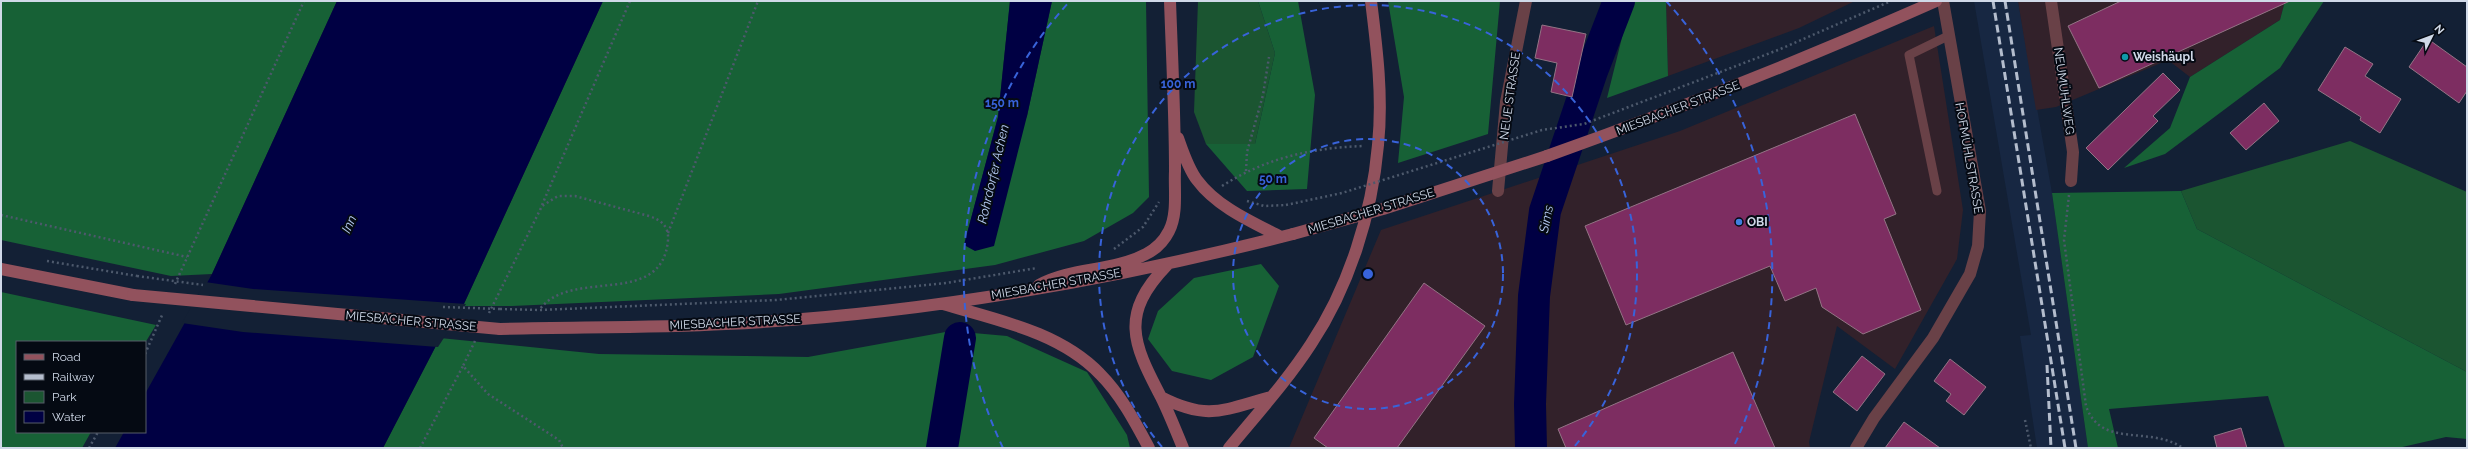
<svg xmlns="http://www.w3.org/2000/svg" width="2468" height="449" viewBox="0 0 2468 449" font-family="Raleway,sans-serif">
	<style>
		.built { fill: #172742 }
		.industrial { fill: #32212a }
		.green { fill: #1b5531 }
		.forest { fill: #176136 }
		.water { fill: #000043 }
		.pier { fill: #132035 }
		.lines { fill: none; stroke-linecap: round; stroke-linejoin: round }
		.river { stroke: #000043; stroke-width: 32 }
		.building { fill: #7d2d61; stroke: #937485 }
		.path { stroke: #4d596c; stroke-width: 2.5; stroke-dasharray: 2 3; stroke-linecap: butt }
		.service { stroke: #694147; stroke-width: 9 }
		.minor { stroke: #694147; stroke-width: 12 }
		.secondary { stroke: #92525d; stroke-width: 12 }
		.rail { stroke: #b4bdcd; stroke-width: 3; stroke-dasharray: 8 4; stroke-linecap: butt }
		.path-bridge { stroke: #4d596c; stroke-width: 2.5; stroke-dasharray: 2 3; stroke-linecap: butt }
		.secondary-bridge { stroke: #92525d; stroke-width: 12 }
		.ring { fill: none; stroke: #3863da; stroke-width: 2; stroke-dasharray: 7 5 }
		.culture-dot { fill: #0f9aa8; stroke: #050a13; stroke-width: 1.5 }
		.shop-dot { fill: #3f7fe0; stroke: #050a13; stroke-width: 1.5 }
		.labels { text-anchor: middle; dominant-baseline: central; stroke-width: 4; stroke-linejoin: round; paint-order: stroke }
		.poi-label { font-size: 12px; font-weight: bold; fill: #d0d9e8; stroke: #050a13; text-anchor: start }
		.street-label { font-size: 12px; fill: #d0d9e8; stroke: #050a13 }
		.water-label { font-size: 13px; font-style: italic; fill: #b4caf3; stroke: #050a13 }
		.centre { fill: #3863da; stroke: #050a13; stroke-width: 2 }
		.ring-label { font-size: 12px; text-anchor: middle; font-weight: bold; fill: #3863da; stroke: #050a13; stroke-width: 4; stroke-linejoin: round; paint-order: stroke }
	</style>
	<rect width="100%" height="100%" fill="#132035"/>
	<path class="built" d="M1974,1H2018L2052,193L2088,448H2037L2020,336L2031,335Z"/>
	<path class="industrial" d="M1666,1H1855L1799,28L1668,76Z
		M2018,1H2285L2280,20L2190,77L2168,60L2056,107L2036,110Z
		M1934,26L1963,210L1957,259L1895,369L1837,326L1809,442L1810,448H1289L1381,230L1680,131Z"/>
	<path class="green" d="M1198,1H1258L1275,53L1255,144H1206L1194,112Z
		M2350,141L2467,192V372L2197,229L2181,191Z"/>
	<path class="forest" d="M1,1H337L212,274L171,276L1,240Z
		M603,1H1010L998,117L964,245L1027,116L1052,1H1146L1149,197L1133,213L1084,241L995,265L779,294L512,306H463Z
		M1258,1H1298L1315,95L1307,189L1247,191L1206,144H1255L1275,53Z
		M1388,1H1500L1488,134L1398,163L1404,97Z
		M1631,1H1666L1668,76L1607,98Z
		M2285,1H2324L2280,68L2165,154L2124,168L2170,128L2190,77L2280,20Z
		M2181,191L2197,229L2467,372V439L2446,437L2398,448H2285L2268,396L2109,409L2118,448H2088L2052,193Z
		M1261,264L1279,286L1253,357L1211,380L1172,371L1148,339L1158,311L1194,278Z
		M1,292L156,325L145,343L17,342V432H91L82,448H1Z
		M951,331L1007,336L1087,372L1127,435L1130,448H383L440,338L599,354L808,357Z"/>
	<path class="water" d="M337,1H603L463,306L440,338L383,448H115L124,432H145V394L212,274Z
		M1010,1H1052L1027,116L994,246L975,251L964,245L998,117Z"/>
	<path class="pier" d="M205,282L253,289L466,304L438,347L243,332L182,323Z"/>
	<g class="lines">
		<path class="river" d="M942,448L960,338
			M1531,448L1530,404L1534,296L1545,211L1592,71L1619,1"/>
	</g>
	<path class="building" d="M2121,1H2290L2099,88L2068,26Z
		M1542,25L1586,34L1572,97L1551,92L1557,63L1535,58Z
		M2428,39L2467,67V91L2459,103L2409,67Z
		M2345,47L2373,64L2365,76L2401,99L2380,133L2360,120L2361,117L2318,90Z
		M2163,73L2180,90L2153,116L2158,121L2108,170L2086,148Z
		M2264,103L2279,121L2246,150L2230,133Z
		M1855,114L1896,214L1884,219L1921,310L1863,334L1822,307L1816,288L1785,301L1770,266L1626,325L1585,226Z
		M1424,283L1485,326L1397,448H1328L1314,438Z
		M1733,352L1775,448H1566L1558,429Z
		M1862,356L1885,374L1857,411L1833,392Z
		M1950,359L1986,387L1964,415L1946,401L1951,394L1934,381Z
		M1904,422L1940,448H1885Z
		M2241,428L2247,448H2217L2214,436Z"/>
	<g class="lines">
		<path class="path" d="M1246,171L1247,152L1263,95L1269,57
			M1222,186C1266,158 1311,148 1363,146
			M2069,195L2064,240L2086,406C2101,449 2149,425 2183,448
			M1247,201L1264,206L1286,205
			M542,205L630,1
			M1,215L187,257
			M668,233L758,1
			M1114,249L1143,227L1159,202
			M47,261L137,276
			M175,284L304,1
			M500,309L540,310L776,300L946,283L1037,268
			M489,313L542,206L558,196H575L649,216C661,220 669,226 668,240C662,309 572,267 540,309
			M475,341L463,366L488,394L559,440L563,448
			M145,354L163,313
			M2025,420L2031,448
			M89,448L98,432
			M420,448L463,366"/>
		<path class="service" d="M1937,191L1909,55L1948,36"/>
		<path class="minor" d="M2051,1L2073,152L2071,181
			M1498,191L1506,102L1526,1
			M1856,448L1874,418L1933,338L1970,274L1978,246L1980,211L1943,1"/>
		<path class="secondary" d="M1178,138C1183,152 1188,168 1197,180C1217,207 1252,222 1281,237
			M1547,156C1679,109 1808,58 1936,1
			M1167,265C1120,314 1132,342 1161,397C1169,413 1176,431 1183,448
			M1,269L133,295
			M1039,285C1072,267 1112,272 1146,254C1156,249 1164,241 1169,231C1178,214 1174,189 1175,171C1175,114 1172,58 1170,1
			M943,304C997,320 1060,332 1100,374C1121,395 1135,422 1149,448
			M500,329C575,327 651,328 726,324C917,315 1108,281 1293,234
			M1161,397C1208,421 1223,410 1271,397
			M1229,448C1257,414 1287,381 1311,344C1349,287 1372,214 1378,145C1383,97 1377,49 1371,1"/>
		<path class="rail" d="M1993,1L2065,448
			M2005,1L2076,448
			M2047,365L2051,448"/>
		<path class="path-bridge" d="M1286,205L1342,193L1542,130L1584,124L1778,50L1891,1
			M137,276L203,285
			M443,307L500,309"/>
		<path class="secondary-bridge" d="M1293,234L1383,209L1547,156
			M133,295L500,329"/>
	</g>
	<g class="ring">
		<circle cx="1368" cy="274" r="135"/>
		<path d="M1162 447A269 269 0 1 1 1574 447"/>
		<path d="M1003 448A404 404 0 0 1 1070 1M1666 1A404 404 0 0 1 1733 448"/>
	</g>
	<circle class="culture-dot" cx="2125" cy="57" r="4"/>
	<circle class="shop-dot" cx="1739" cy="222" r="4"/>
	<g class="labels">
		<g class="poi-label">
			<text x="2133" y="57">Weishäupl</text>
			<text x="1747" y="222">OBI</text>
		</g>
		<g class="street-label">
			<text transform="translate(2064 91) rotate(82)">NEUMÜHLWEG</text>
			<text transform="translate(1510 96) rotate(-82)">NEUE STRASSE</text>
			<text transform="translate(1678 108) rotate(-21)">MIESBACHER STRASSE</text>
			<text transform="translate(1969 158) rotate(80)">HOFMÜHLSTRASSE</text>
			<text transform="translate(1371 211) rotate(-17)">MIESBACHER STRASSE</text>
			<text transform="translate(1056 284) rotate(-10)">MIESBACHER STRASSE</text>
			<text transform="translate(411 321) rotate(5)">MIESBACHER STRASSE</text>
			<text transform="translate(735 322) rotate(-3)">MIESBACHER STRASSE</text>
		</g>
		<g class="water-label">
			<text transform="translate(993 174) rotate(-77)">Rohrdorfer Achen</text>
			<text transform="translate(1546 219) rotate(-79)">Sims</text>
			<text transform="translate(349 224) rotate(-66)">Inn</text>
		</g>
	</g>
	<circle cx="1368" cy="274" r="6" class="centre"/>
	<g class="ring-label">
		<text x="1178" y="88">100 m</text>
		<text x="1002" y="107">150 m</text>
		<text x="1273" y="183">50 m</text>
	</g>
	<rect width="2468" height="449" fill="none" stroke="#d0d9e8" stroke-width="4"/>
	<rect x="16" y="341" width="130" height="92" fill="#050a13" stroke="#565d68"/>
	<rect x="24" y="354" width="20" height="6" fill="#92525d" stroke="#565d68"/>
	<text x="52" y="361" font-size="12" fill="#d0d9e8">Road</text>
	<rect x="24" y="374" width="20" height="6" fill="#b4bdcd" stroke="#565d68"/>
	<text x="52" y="381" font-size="12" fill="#d0d9e8">Railway</text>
	<rect x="24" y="391" width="20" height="12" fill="#1b5531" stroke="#565d68"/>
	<text x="52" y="401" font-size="12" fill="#d0d9e8">Park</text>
	<rect x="24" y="411" width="20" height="12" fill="#000043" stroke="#565d68"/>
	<text x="52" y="421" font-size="12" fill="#d0d9e8">Water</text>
	<g transform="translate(2432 36) rotate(48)" stroke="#050a13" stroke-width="3" paint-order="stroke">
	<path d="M0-3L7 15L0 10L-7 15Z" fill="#d0d9e8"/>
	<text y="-6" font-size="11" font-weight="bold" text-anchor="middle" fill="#d0d9e8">N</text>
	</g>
</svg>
